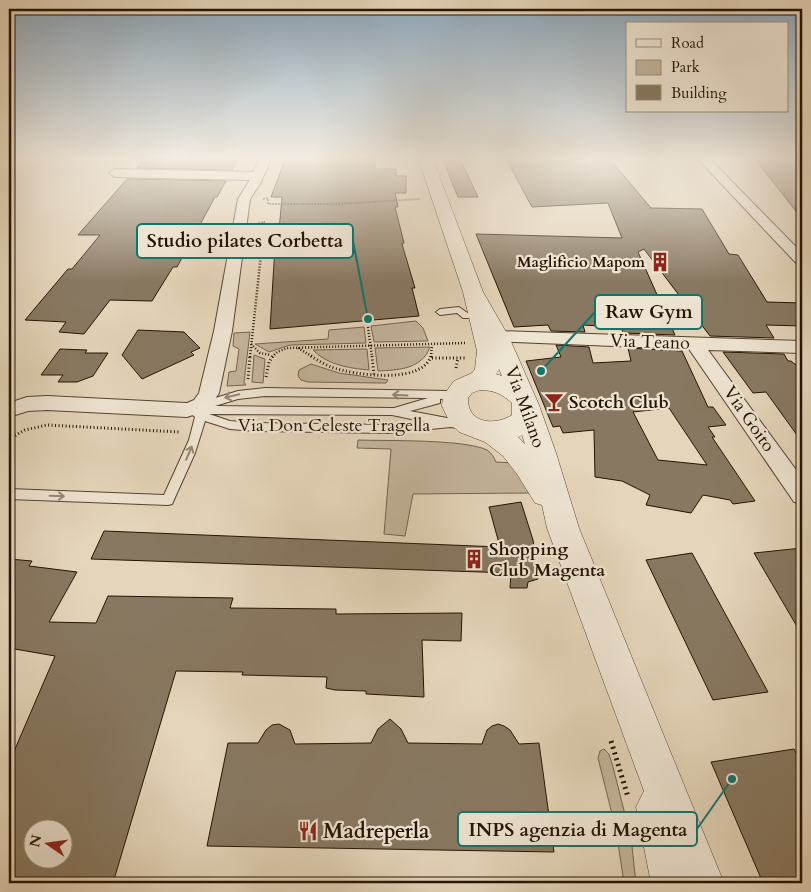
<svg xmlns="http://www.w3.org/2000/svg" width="811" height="892" viewBox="0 0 811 892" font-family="Cardo,serif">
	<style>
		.green { fill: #c4b49b; stroke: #74644e }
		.building { fill: #887861; stroke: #241401; fill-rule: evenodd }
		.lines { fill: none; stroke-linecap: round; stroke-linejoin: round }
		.service-casing { stroke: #54442f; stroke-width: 2 }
		.minor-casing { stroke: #54442f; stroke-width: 2 }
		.tertiary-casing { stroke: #54442f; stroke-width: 1 }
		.path-far3 { stroke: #241401; stroke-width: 2; stroke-dasharray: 0.5 1; stroke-linecap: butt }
		.path-far2 { stroke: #241401; stroke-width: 2.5; stroke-dasharray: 1 2; stroke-linecap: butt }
		.path-far1 { stroke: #241401; stroke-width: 3; stroke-dasharray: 1 2.5; stroke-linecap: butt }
		.path { stroke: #241401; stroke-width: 5; stroke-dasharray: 2 4; stroke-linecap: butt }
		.service { fill: #eee4d2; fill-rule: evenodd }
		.minor { fill: #eee4d2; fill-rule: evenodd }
		.tertiary { fill: #eee4d2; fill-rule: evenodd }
		.oneway { stroke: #938674 }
		.labels { text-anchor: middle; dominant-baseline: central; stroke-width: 4.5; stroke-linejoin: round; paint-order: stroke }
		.far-poi-label { font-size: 15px; font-weight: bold; fill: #241401; stroke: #eee4d2; text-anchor: end }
		.street-label { font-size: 18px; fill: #241401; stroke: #eee4d2 }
		.poi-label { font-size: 18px; font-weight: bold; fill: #241401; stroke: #eee4d2; text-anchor: start }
		.near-poi-label { font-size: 21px; font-weight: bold; fill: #241401; stroke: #eee4d2; text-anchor: start }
		.leader { fill: none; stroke: #0f766e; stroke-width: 2 }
		.callout-dot { fill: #0f766e; stroke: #eee4d2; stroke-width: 2 }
		.callout { fill: #eee4d2; stroke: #0f766e; stroke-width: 2 }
		.callout-label { font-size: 19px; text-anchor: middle; font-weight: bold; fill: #241401 }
	</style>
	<rect width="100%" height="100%" fill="#e5d5ba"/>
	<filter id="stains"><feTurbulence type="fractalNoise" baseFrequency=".004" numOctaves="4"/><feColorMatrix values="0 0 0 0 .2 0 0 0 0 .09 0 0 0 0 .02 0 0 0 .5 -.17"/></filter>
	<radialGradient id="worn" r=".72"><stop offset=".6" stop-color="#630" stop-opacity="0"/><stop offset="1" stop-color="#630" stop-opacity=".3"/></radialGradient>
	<path class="green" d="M416,321L423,328L428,341L374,342L371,326Z
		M364,327L366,343L290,345L269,352L255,344L328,339L329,330Z
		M250,332L244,382L246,385L227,386L229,372L236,371L239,349L233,346L234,333Z
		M430,347C422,369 399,370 378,371L375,348Z
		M367,349L369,370C348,368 328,365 313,350Z
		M254,355L265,359L263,383L252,382Z
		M311,364L339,373L388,380L386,383H382L308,382L301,380L298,376L299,370Z
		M358,440C387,441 464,439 487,450C492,453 494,458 496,462L516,463L529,493L413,494L405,536L384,534L391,449L357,448Z
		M604,749L609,754L613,767L631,838L636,883H624L616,830L598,758L600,751Z"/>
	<path class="building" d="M145,157H230L228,160H237L232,170L137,168Z
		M286,157H375V169H396V176H406V193H395L398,207H395L404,243L402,244L415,288H412L419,316L270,329L276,230H279L282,197H271Z
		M442,157H459L478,197H458Z
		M505,157H608L651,208L702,209L729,254L738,255L767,302L802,303V326L766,325L774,338L710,336L644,249L638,252L675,335L623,333L621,327L583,325L585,332L551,331L548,325L514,327L476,234L622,238L608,203L532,207Z
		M756,160L802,162V219Z
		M127,179L226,181L217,197H215L177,267H173L152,301L110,300L84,334L59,332L66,322L25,320L68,269H72L100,235H78Z
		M138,330L184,332L200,348L191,352L194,355L142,379L122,355Z
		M556,345L589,347L593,363L631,361L628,348L682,351L708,407H713L726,425L708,427L715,437H712L755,501L733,504L730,500L703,495L691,513L646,505L650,495L622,481L595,477L594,430L563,433L560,426L553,427L526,361L561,357ZM669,408L707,465L658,460L633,412Z
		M60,349L87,350L85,353H108L93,376L77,382H58L63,375H41Z
		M723,352L784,354L788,361H791L797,366H802V442L766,392L753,393Z
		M521,502L533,540L538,579L528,582L527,588H510L511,573L91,559L104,531L500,547L489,507Z
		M802,548V635L754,553Z
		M692,553L768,692L713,700L646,560Z
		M9,559L32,561L29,566L77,572L49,622L96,623L108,596L233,598L230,608L336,609V614L462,613L461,641L422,640L424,697L366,694V691L335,690L326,688L327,677L242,675L243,672L176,671L113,883H9V763L55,656L9,648ZM32,830H62V860H32Z
		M390,719L401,729L408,743L482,744L487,730L492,726L498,724L504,726L510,730L519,744L539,743L554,852L207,846L228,743H258L266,730L272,725L279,724L290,730L295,744L371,743L378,729Z
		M794,749L802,765V883H763L711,762Z"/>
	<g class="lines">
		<defs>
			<path id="service" d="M459,307L469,314V318H463L457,313L440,315L436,312L440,309Z
				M265,388L449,391L454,395L453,398L440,399V403L410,411L463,421L468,425L463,429L451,427L389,433L256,431L230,429L205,421L195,453L172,504L168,505L9,499V489L164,495L189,440L195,417L190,413L195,409L196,404L238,391ZM265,396L428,398L394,408L215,406L238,399ZM209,414L392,415L426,422L389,425L256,423L230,421Z"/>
			<path id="minor" d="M260,157H272L260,184L250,199L232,331L219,393L208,410L187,417L47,410L28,411L9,417V403L27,397L47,396L187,403L194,400L199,393L214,331L238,199L250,180L115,177L109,173L115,169L253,172Z
				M696,157H708L802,253V265L797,264Z
				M498,331L802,341V353L708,350L802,478V504L794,502L689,349L492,341L489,337L492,333Z"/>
			<path id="tertiary" d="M418,157H432L483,292L509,337L539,405L556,453L579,528L724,883H651L636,807L644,791L547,528L542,505L535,503L517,474L503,456L485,442L459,432L450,423L442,406L443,396L454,381L472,373L475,369L477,351L463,292ZM499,369L502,376L496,374ZM480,390C494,390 502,394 512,403V415C495,426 467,424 468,398L472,393ZM522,435L525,444L518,437Z"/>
		</defs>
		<use href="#service" class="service-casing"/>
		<use href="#minor" class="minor-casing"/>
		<use href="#tertiary" class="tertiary-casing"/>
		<path class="path-far3" d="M263,199L268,198V204H337L420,199
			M258,223L264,222L262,246"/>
		<path class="path-far2" d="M368,327L372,357
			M251,344L260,353L270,355
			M298,348L313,357
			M250,357L262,245
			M272,357L277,352L287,348L465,343
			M431,357L432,345"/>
		<path class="path-far1" d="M311,356C317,360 324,364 331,367C353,375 422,385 431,356
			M372,356L374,375
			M432,358H466
			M456,368L458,358
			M266,377L269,362L273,356
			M248,379L250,356
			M9,439L25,430L47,425L180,432"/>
		<path class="path" d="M611,741L628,797"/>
		<use href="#service" class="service"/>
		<use href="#minor" class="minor"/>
		<use href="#tertiary" class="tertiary"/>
	</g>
	<defs><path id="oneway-shaft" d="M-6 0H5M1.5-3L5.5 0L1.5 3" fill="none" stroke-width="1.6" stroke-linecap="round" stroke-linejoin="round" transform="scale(1.25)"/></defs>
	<g class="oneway">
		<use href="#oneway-shaft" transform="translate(400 395) rotate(-177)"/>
		<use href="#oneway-shaft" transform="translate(232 396) rotate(167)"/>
		<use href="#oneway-shaft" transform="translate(189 453) rotate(-67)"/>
		<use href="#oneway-shaft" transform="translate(57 496) rotate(2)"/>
	</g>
	<linearGradient id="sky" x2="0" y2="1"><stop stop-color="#8ca7bc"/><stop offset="0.56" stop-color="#f3ece0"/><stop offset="1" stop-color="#f3ece0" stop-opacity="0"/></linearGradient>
	<rect width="811" height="282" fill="url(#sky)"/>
	<defs>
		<symbol id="building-bare" viewBox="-9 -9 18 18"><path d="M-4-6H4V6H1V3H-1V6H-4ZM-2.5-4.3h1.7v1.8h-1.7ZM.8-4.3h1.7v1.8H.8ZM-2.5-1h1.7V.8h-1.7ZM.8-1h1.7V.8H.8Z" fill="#8f2418" stroke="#eee4d2" stroke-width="2.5" paint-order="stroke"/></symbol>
		<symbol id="bar-bare" viewBox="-9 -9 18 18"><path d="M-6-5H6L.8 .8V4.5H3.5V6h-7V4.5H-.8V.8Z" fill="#8f2418" stroke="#eee4d2" stroke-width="2.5" paint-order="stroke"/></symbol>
		<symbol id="restaurant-bare" viewBox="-9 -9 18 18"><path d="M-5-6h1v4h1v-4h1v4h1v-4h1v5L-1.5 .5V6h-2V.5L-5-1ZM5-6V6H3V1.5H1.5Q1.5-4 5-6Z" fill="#8f2418" stroke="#eee4d2" stroke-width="2.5" paint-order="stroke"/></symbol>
	</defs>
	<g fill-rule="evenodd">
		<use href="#building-bare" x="646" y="248" width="28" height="28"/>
		<use href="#bar-bare" x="540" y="388" width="28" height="28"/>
		<use href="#building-bare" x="460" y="545" width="28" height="28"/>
		<use href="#restaurant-bare" x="294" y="817" width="28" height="28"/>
	</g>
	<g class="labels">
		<g class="far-poi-label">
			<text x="645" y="262">Maglificio Mapom</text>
		</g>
		<g class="street-label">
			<text transform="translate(650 342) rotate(2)">Via Teano</text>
			<text transform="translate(525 407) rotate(70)">Via Milano</text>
			<text transform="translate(749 419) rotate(55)">Via Goito</text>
			<text x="334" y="425">Via Don Celeste Tragella</text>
		</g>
		<g class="poi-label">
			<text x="569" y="402">Scotch Club</text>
			<text x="489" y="549">Shopping<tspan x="489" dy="21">Club Magenta</tspan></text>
		</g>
		<g class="near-poi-label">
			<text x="323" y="831">Madreperla</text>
		</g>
	</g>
	<path class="leader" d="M368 319L353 241M541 371L595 312M732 779L697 829"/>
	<g class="callout-dot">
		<circle cx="368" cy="319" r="5"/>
		<circle cx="541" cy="371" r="5"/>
		<circle cx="732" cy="779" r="5"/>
	</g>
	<g class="callout">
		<rect x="137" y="224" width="216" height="34" rx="5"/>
		<rect x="595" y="295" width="107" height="34" rx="5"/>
		<rect x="458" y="812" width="239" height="34" rx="5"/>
	</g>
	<g class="callout-label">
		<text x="245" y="247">Studio pilates Corbetta</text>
		<text x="649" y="318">Raw Gym</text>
		<text x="578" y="836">INPS agenzia di Magenta</text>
	</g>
	<rect width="811" height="892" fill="none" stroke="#e5d5ba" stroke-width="30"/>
	<rect x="10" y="10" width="791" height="872" fill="none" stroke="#241401" stroke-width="2.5"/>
	<rect x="15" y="15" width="781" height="862" fill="none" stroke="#241401"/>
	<rect x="626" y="22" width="162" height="90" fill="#eee4d2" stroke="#9d917e"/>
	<rect x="636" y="39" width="25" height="8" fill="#eee4d2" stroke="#9d917e"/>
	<text x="671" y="48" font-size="15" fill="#241401">Road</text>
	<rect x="636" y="60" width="25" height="15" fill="#c4b49b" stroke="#9d917e"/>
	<text x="671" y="72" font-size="15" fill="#241401">Park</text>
	<rect x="636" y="85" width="25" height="15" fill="#887861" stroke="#9d917e"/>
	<text x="671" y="98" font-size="15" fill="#241401">Building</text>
	<g transform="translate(48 844) rotate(283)"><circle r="24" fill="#eee4d2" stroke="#9d917e"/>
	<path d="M0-4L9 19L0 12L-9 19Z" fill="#8f2418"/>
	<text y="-8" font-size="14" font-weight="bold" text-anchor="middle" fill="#241401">N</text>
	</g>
	<rect width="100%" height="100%" filter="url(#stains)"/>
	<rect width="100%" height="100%" fill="url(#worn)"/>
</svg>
